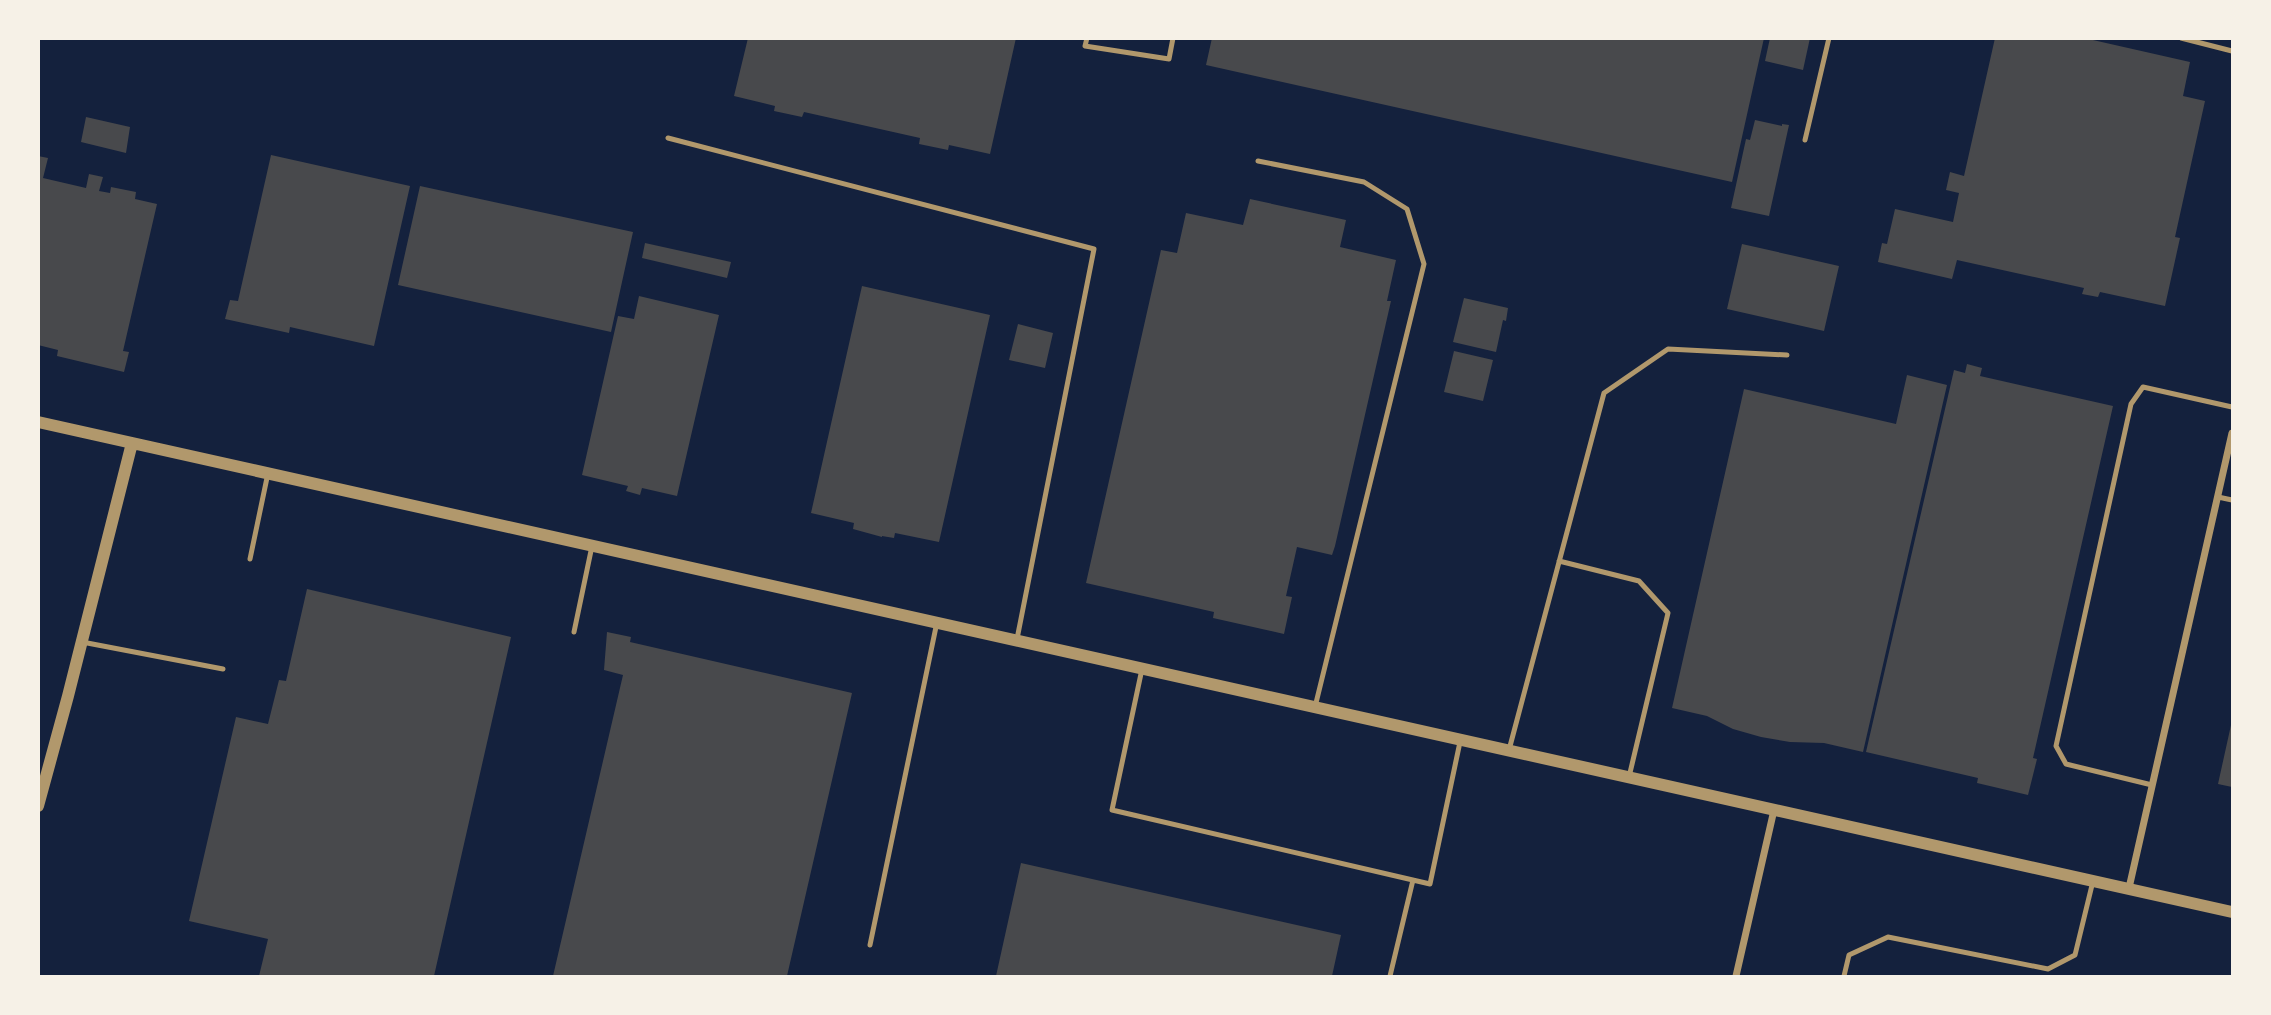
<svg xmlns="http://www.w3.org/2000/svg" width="2271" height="1015" viewBox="0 0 2271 1015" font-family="'Sofia Sans Condensed',sans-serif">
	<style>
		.building { fill: #48494c }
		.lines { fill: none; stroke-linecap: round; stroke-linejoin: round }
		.service { stroke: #b1986c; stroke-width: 5 }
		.minor { stroke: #b1986c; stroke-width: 7 }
		.tertiary { stroke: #b1986c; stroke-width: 12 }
	</style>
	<rect width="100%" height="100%" fill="#14213d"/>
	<path class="building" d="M748,38H1016L990,154L949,145L948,150L919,144L920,138L804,112L802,117L774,111L775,106L734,96Z
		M1212,38H1764L1732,182L1206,65Z
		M1770,38H1810L1803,70L1765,61Z
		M1995,38H2084L2190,62L2183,96L2205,101L2175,237L2180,238L2165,306L2100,292L2098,297L2082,294L2084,288L1957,260L1952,279L1878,262L1882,243L1887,244L1895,209L1953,222L1959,193L1946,190L1950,172L1964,176Z
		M86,117L130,127L126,153L81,142Z
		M1755,120L1782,126V124L1789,125L1769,216L1731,208L1746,139L1750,140Z
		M271,155L410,186L374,346L290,327L289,333L225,319L230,300L238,301Z
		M38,156L48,158L43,178L86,188L89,174L103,177L99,191L110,193L111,187L136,192L135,199L157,204L123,351L129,352L124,372L57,356L58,350L38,345Z
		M420,186L633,232L611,332L398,285Z
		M1250,199L1346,220L1340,247L1396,260L1387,301H1391L1335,546L1332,555L1297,547L1286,596L1292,597L1284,634L1213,618L1214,612L1086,583L1161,250L1177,253L1186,213L1243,225Z
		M645,243L731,262L727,278L642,258Z
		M1742,244L1839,266L1824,331L1727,309Z
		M862,286L990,315L939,542L895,533L894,538L882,536V537L853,529L854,523L811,513Z
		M639,296L719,315L677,496L642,488L640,495L626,491L628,486L582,475L618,316L634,319Z
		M1464,298L1508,308L1506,321L1503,320L1496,352L1453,342Z
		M1018,324L1053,333L1045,368L1009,360Z
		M1454,351L1493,360L1483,401L1444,392Z
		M1967,364L1982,368L1980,376L2113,406L2033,758L2037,759L2028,795L1977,783L1978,778L1866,752L1954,370L1965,373Z
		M1907,375L1947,385L1863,752L1824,743L1790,742L1761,737L1733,729L1707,716L1672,708L1744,389L1896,424Z
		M307,589L511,637L434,976H259L268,939L189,921L236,717L268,724L279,680L286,681Z
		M607,632L631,637L630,642L852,693L787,976H553L623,675L604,670Z
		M2231,725H2232V787L2218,784Z
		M1021,863L1341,935L1332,976H996Z"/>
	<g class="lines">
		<path class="service" d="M1087,38L1085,46L1169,59L1173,38
			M2181,38L2232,51
			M668,138L1094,249L1017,639
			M1805,140L1829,38
			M1258,161L1364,182L1407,209L1424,264L1315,707
			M2218,497L2232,500
			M250,559L268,473
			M1559,561L1639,581L1668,613L1629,777
			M574,632L592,546
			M82,642L223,669
			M1142,669L1112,810L1430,884L1460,742
			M1509,750L1604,393L1668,349L1787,355
			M2152,785L2066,764L2056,746L2131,404L2143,387L2232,407
			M870,945L937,622
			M1390,976L1413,880
			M1844,976L1849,955L1888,937L2048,969L2075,955L2093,881"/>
		<path class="minor" d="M2129,888L2232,433
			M1736,976L1774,810"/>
		<path class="tertiary" d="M38,422L2232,912
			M38,806L68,696L132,443"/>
	</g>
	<rect width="2271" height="1015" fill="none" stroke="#f6f1e7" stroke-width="80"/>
</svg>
